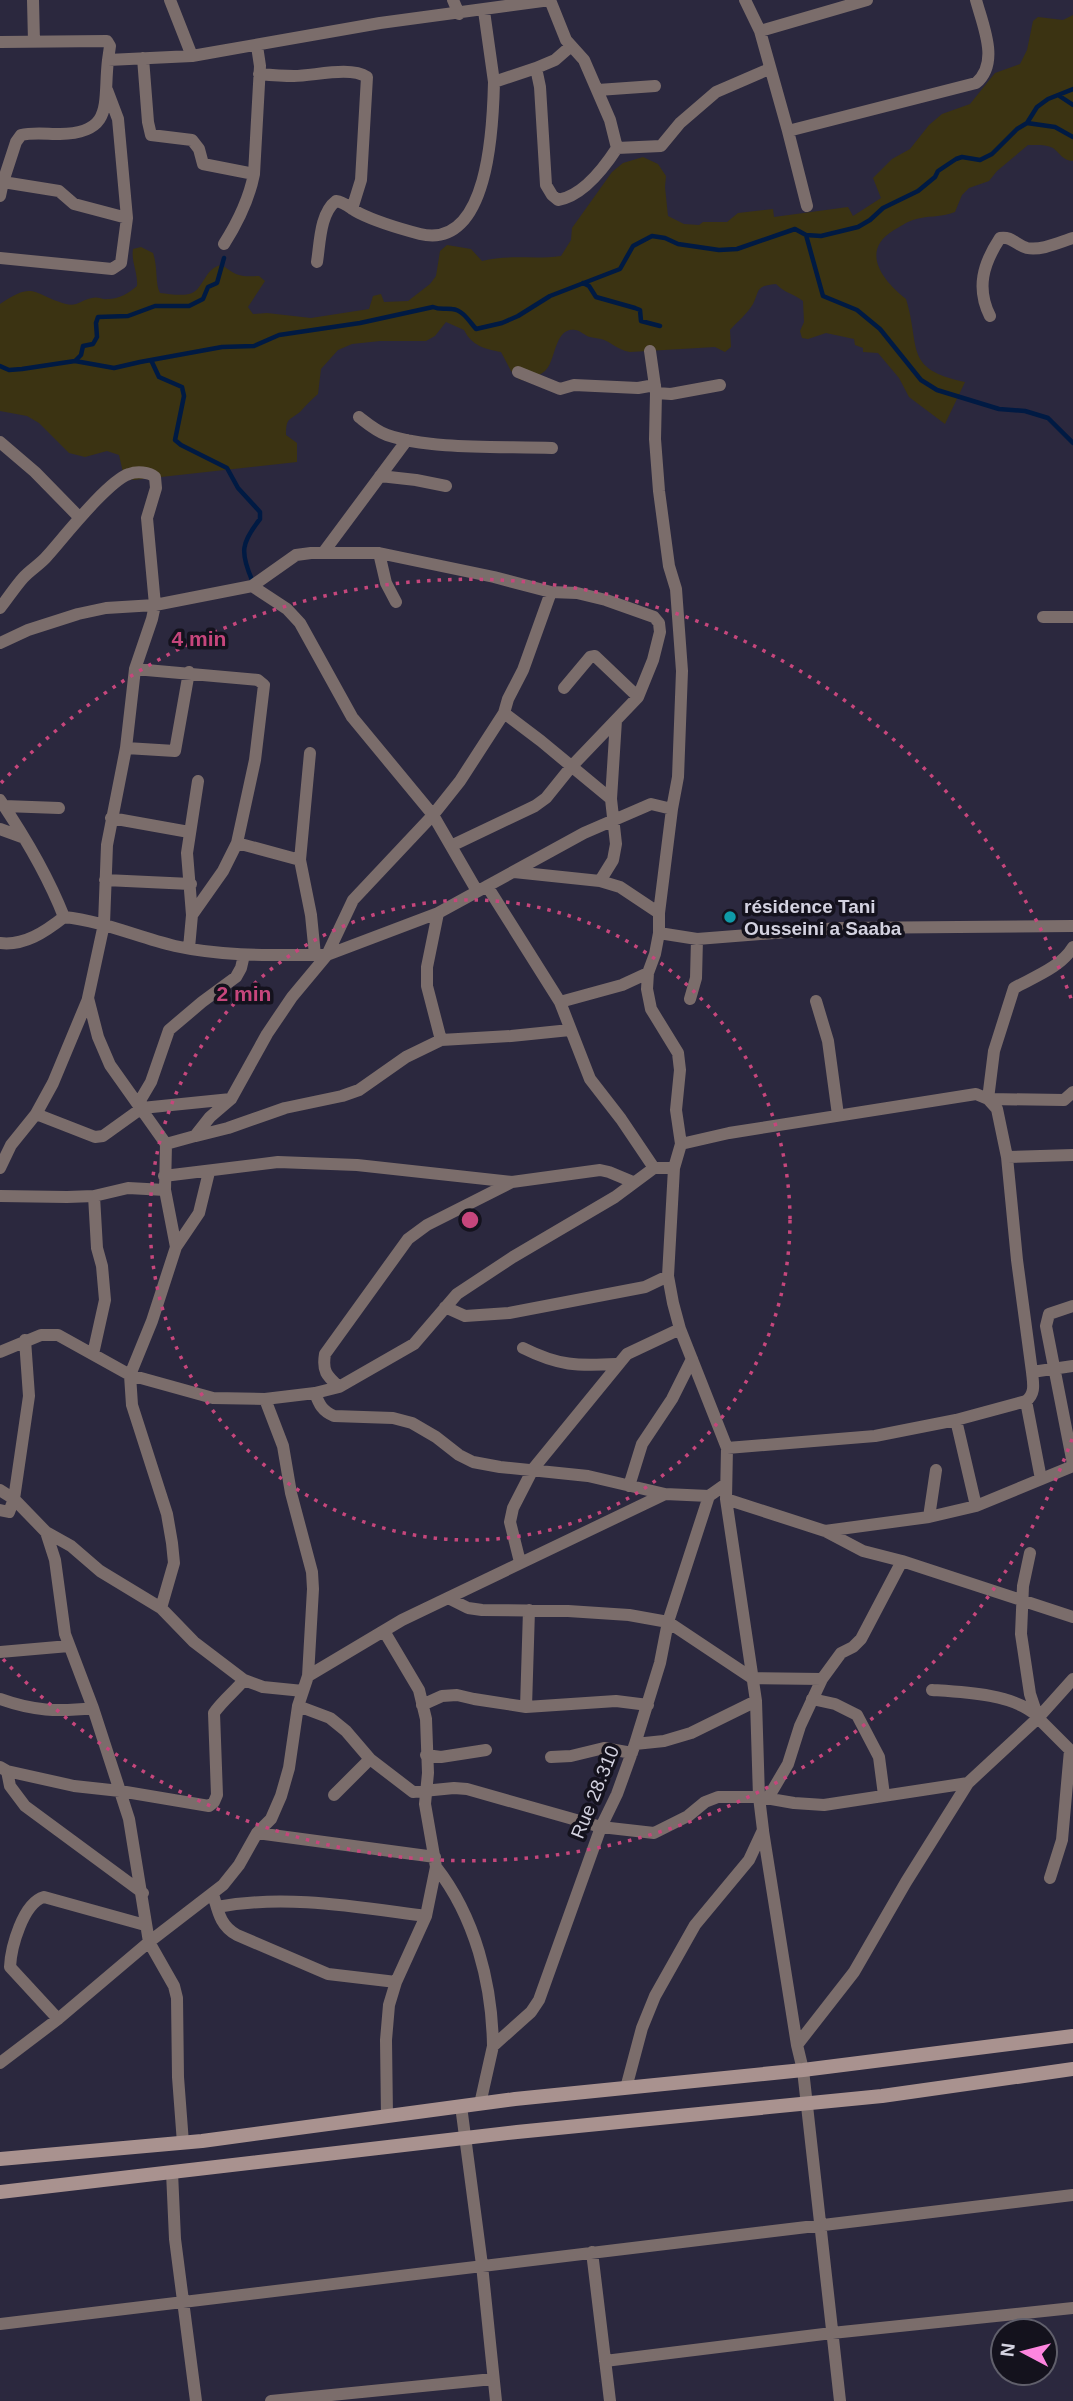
<svg xmlns="http://www.w3.org/2000/svg" width="1073" height="2401" viewBox="0 0 1073 2401" font-family="Helvetica,sans-serif">
	<style>
		.sand { fill: #3b3312 }
		.lines { fill: none; stroke-linecap: round; stroke-linejoin: round }
		.stream { stroke: #001a43; stroke-width: 4.5 }
		.minor { stroke: #7b6d6b; stroke-width: 12 }
		.secondary { stroke: #a9928f; stroke-width: 14 }
		.ring { fill: none; stroke: #c6467c; stroke-width: 3.5; stroke-dasharray: 3.5 7 }
		.culture-dot { fill: #0f9aa8; stroke: #14121d; stroke-width: 2.5 }
		.labels { text-anchor: middle; dominant-baseline: central; stroke-width: 7; stroke-linejoin: round; paint-order: stroke }
		.poi-label { font-size: 19px; font-weight: bold; fill: #d3d2e0; stroke: #14121d; text-anchor: start }
		.street-label { font-size: 19px; fill: #d3d2e0; stroke: #14121d }
		.centre { fill: #c6467c; stroke: #14121d; stroke-width: 3.5 }
		.ring-label { font-size: 21px; text-anchor: middle; font-weight: bold; fill: #c6467c; stroke: #14121d; stroke-width: 7; stroke-linejoin: round; paint-order: stroke }
	</style>
	<rect width="100%" height="100%" fill="#2b283e"/>
	<path class="sand" d="M1073,15V161C1062,160 1061,154 1053,148C1046,144 1035,145 1028,145L997,171L989,181L969,188L962,195L955,212C941,218 927,215 913,220C906,222 900,227 894,230C859,251 883,281 906,299C921,348 903,369 965,382L945,424L909,397L899,378L878,353L863,352V348L855,345L854,339L826,333L808,339L802,338L800,331L804,322L803,301C793,293 786,294 776,284C755,286 760,290 753,304C748,313 737,322 730,330L731,347L725,352L715,347L630,352C617,350 612,342 601,339C597,338 593,338 590,337C585,336 580,330 575,330C554,327 556,362 545,371C538,377 529,378 520,380L511,371L501,352C485,349 472,346 464,330L446,322L435,336L426,341H380L352,344L338,350L321,369L318,394C312,399 306,405 301,411C290,421 286,416 286,435L297,443V462L134,480L124,477L119,455L107,451L85,457L69,453L39,423L27,416L0,411V304C35,280 33,295 66,304C77,307 81,300 92,298C98,296 102,300 108,299C119,299 129,293 137,286C138,272 131,262 133,249L141,247L153,253C158,267 155,284 160,293C169,294 180,296 189,294C204,291 204,267 222,265C237,276 239,277 259,276L265,281L248,307L253,314L267,313L311,318L369,309L373,296L381,294L384,302L408,301L430,284L436,276L440,251L447,245L471,249L482,261C508,254 535,260 561,256L571,240L572,228L612,172L623,163L643,157L658,164L666,176L665,187L668,216L684,224L699,225L703,222H727L738,213L773,209L774,217L848,207L853,216L881,198L873,178L892,159L910,149L929,125L942,114L970,104L995,73L1020,64L1027,50L1033,21L1038,17L1063,20Z"/>
	<g class="lines">
		<path class="stream" d="M1058,95L1073,105
			M1027,123L1055,127L1073,137
			M806,235L823,296L857,310L880,329L921,380L937,390L999,409L1025,411L1048,418L1073,443
			M583,283L589,286L596,297L635,308L640,310L641,321L660,326
			M151,360L159,377L182,387L184,396L175,440L181,445L227,468L238,488L260,512V519C241,543 240,552 252,580
			M75,361L81,355L83,346L93,344L97,337L96,323L98,317L128,316L155,306H189L203,299L208,287L217,283L224,258
			M0,366L9,370L22,369L75,361L114,368L140,362L222,347L254,346L279,335L360,323L433,307C440,310 445,308 452,309C463,310 469,321 476,329L502,323L518,316L550,296L620,269L633,246L652,236L665,238L678,244L719,250L737,249L795,229L806,235L821,236L858,227L870,220L883,208L918,191L935,177L938,171L956,159L962,157L980,160L992,154L1017,129L1027,123L1037,107L1048,99L1073,89"/>
		<path class="minor" d="M33,0L34,42
			M170,0L192,56
			M453,0L459,14
			M550,0L566,40L584,60L610,120L617,148
			M745,0L760,31L788,131
			M484,11L494,82L536,68L540,87L546,185L552,195L558,200C582,196 604,168 617,148L661,146L680,123L716,92L769,69
			M760,31L867,0
			M0,42L107,41L110,46L108,60
			M143,58L148,122L151,135L192,140L199,149L203,164L254,174
			M536,68L555,60L571,46
			M259,74C270,75 282,76 294,76C314,76 350,66 367,77L361,180L352,209
			M598,90L655,86
			M0,183L3,182L16,142L21,135C33,132 47,134 60,134C115,133 103,102 108,60L192,56L380,23L550,0
			M0,196L3,182L59,191L74,204L127,218
			M807,206L788,131L976,83C1000,63 983,26 976,0
			M224,244C238,222 249,200 254,174L260,66L257,46
			M0,258L112,269L121,263L127,218L118,119L107,90
			M317,262C320,243 320,213 336,201C345,202 351,209 359,213C377,222 401,229 420,234C489,251 493,126 494,82
			M990,316C976,288 983,264 1000,238C1012,236 1016,245 1027,248C1041,251 1060,242 1073,238
			M650,351L656,393L655,439L659,491L669,566L676,589L682,671L678,777L672,809
			M518,372L560,389L574,385L638,388L655,385
			M656,393L671,394L720,385
			M359,417C368,424 376,431 387,435C430,450 504,446 552,448
			M0,442L35,472L80,518
			M380,476L416,480L446,486
			M323,553L407,440
			M379,553L386,583L396,602
			M252,586L296,555L311,553H379L494,577L551,592L577,593L606,600L654,617L659,623L660,632L653,660L638,697L571,767L546,798L535,806L451,846
			M0,608C8,598 15,587 23,578C31,569 41,564 48,555C64,537 108,481 129,474C137,471 149,472 155,477L156,488L147,518L155,605L152,619L135,669L126,748L107,845L104,924L88,998L98,1037L110,1065L166,1144L165,1190L176,1247
			M1043,617H1073
			M0,643L28,630L78,614L106,608L155,605L252,586L287,609L300,623L352,717L433,815L477,891
			M135,669L258,680L264,685L255,760L237,843L223,871L192,915
			M564,688L590,657L595,656L638,697
			M504,713L541,741L611,799
			M126,748L175,751L189,672
			M0,800C25,837 48,876 64,917C103,921 137,937 175,946C225,957 276,955 327,955L353,900L433,815L460,781L504,713L508,699L523,670L551,592
			M4,806L59,808
			M111,818L189,832
			M0,829L22,837
			M237,843L300,860L311,915L315,955
			M300,860L310,753
			M514,872L600,881L620,887L659,913V933L655,954L648,973L647,989L651,1009L678,1053L680,1070L676,1110L681,1144L674,1168L668,1276L673,1303L680,1329L727,1448L726,1499L756,1701L759,1797L763,1830L749,1860L695,1925L655,1996L642,2028L626,2088
			M105,880L191,884
			M600,881L613,860L616,844L611,799L616,720
			M487,886L560,1002L590,1079L621,1119L654,1168
			M438,913L427,967V986L441,1040
			M659,933L697,939L839,928L1073,926
			M0,943C24,946 45,932 64,917
			M189,948L192,915L187,853L198,781
			M690,999L696,978L697,939
			M816,1001L828,1041L838,1115
			M560,1002L622,985L648,973
			M988,1099L994,1051L1014,988C1034,977 1061,967 1073,947
			M988,1099L997,1109L1007,1157
			M138,1104L151,1082L169,1030L202,1002L236,977L241,968L244,955
			M36,1114L95,1137L103,1136L142,1108L231,1099
			M196,1136L228,1128L285,1108L342,1096L359,1090L406,1057L441,1040L511,1036L570,1030
			M166,1144L195,1136L210,1117L231,1099L267,1034L292,997L327,955L438,913L584,833L651,804L672,809L659,913
			M681,1144L729,1133L976,1094L988,1099L1064,1100L1073,1092
			M0,1168L11,1145L36,1114L53,1083L88,999
			M164,1176L278,1162L357,1165L512,1182L600,1170L609,1172L633,1182
			M0,1196L67,1197L94,1196L128,1188L165,1190
			M1073,1306L1049,1314L1046,1326L1073,1464
			M445,1307L465,1316L509,1313L645,1287L668,1276
			M523,1348C559,1366 577,1366 616,1364
			M0,1352L41,1335H58L130,1375L213,1398L265,1399L315,1393L339,1387L414,1344L457,1294L513,1257L615,1197L654,1168H674
			M93,1354L105,1300L102,1266L97,1248L94,1196
			M1032,1372L1073,1366
			M339,1387C327,1376 322,1372 325,1354L408,1239L427,1225L512,1182
			M315,1393C319,1404 322,1411 334,1416L393,1418L412,1423L436,1437L459,1455L473,1462L500,1467L588,1476L665,1494L709,1496
			M265,1399L283,1446L291,1493L312,1572L313,1589L308,1676
			M1026,1401L1041,1479
			M956,1420L976,1506
			M727,1448L875,1436L956,1420L1026,1401C1036,1393 1033,1383 1032,1372L1017,1260L1007,1157L1073,1155
			M629,1486L642,1444L672,1399L692,1359
			M0,1490L14,1499L46,1532L55,1560L65,1634L93,1708L129,1819L149,1942L174,1986L177,1998L178,2077L183,2143
			M726,1499L825,1531L863,1551L902,1561L1073,1617
			M0,1510L9,1512L14,1499L29,1396L25,1340
			M929,1517L936,1470
			M825,1531L929,1517L976,1506L1073,1466
			M46,1532L71,1546L100,1571L161,1608L194,1642L244,1680L263,1687L303,1691
			M1030,1553L1023,1586L1021,1634L1030,1694L1038,1718L1073,1753
			M520,1562L510,1522L513,1508L533,1469L627,1354L680,1329
			M448,1598L468,1608L482,1610L568,1611L629,1615L668,1622L752,1678L822,1679
			M161,1608L174,1563L172,1543L167,1514L132,1405L130,1375L152,1321L176,1247L199,1213L209,1172
			M384,1631L419,1690L426,1719L428,1773L425,1804L436,1867L426,1916L396,1982L389,2005L386,2040L387,2116
			M0,1652L69,1646
			M932,1690C963,1692 1013,1694 1036,1715
			M0,1699C33,1711 58,1712 93,1708
			M812,1699L835,1704L857,1715L879,1757L884,1795
			M422,1705L442,1696L457,1695L474,1699L526,1707L616,1701L648,1705
			M298,1706L330,1718L346,1731L370,1759L413,1792L454,1788L467,1789L601,1827L654,1833L688,1816L705,1802L718,1797H759L794,1803L824,1805L968,1783
			M526,1707L529,1610
			M635,1744L664,1741L691,1733L756,1701
			M426,1755L441,1757L486,1750
			M551,1757L571,1756L604,1748L632,1753
			M0,1767L7,1771L74,1786L120,1791L209,1806L214,1802L217,1795L214,1713C222,1701 235,1691 244,1680
			M7,1771L10,1786L25,1806L143,1893
			M334,1795L370,1759
			M768,1798L788,1764L800,1726L822,1679L841,1653L853,1647L861,1639L902,1561
			M763,1831L797,2045
			M257,1833L435,1857
			M436,1867C475,1917 492,1983 493,2046
			M1050,1878L1062,1840L1070,1750
			M213,1894C218,1911 220,1926 237,1935L328,1974L396,1982
			M217,1907C286,1894 356,1907 426,1916
			M58,2019L10,1967C11,1947 23,1903 44,1897L145,1925
			M0,2063L58,2019L149,1942L223,1885L239,1865L257,1833L271,1819L281,1796L289,1768L298,1706L308,1676L402,1620L665,1494
			M480,2104L493,2046L531,2012L539,2000L601,1827L617,1794L635,1744L660,1663L668,1622L709,1496L726,1484
			M461,2106L482,2265L496,2401
			M172,2172L175,2239L196,2401
			M592,2252L610,2401
			M0,2324L1073,2195
			M605,2361L832,2333L1073,2308
			M271,2401L493,2379
			M840,2401L803,2070L797,2045L854,1972L906,1882L968,1783L1038,1718L1073,1679"/>
		<path class="secondary" d="M0,2159L202,2141L515,2099L803,2070L1073,2036
			M0,2192L517,2132L882,2096L1073,2069"/>
	</g>
	<g class="ring">
		<circle cx="470" cy="1220" r="320"/>
		<path d="M1072 1439A641 641 0 0 1 1 1657M1 783A641 641 0 0 1 1072 1001"/>
	</g>
	<circle class="culture-dot" cx="730" cy="917" r="7"/>
	<g class="labels">
		<g class="poi-label">
			<text x="744" y="906">résidence Tani<tspan x="744" dy="22">Ousseini a Saaba</tspan></text>
		</g>
		<g class="street-label">
			<text transform="translate(595 1792) rotate(-68)">Rue 28.310</text>
		</g>
	</g>
	<circle cx="470" cy="1220" r="10" class="centre"/>
	<g class="ring-label">
		<text x="199" y="646">4 min</text>
		<text x="244" y="1001">2 min</text>
	</g>
	<g transform="translate(1024 2352) rotate(277)"><circle r="33" fill="#14121d" stroke="#605f6b" stroke-width="2"/>
	<path d="M0-5L12 26L0 18L-12 26Z" fill="#fe85df"/>
	<text y="-10" font-size="19" font-weight="bold" text-anchor="middle" fill="#d3d2e0">N</text>
	</g>
</svg>
